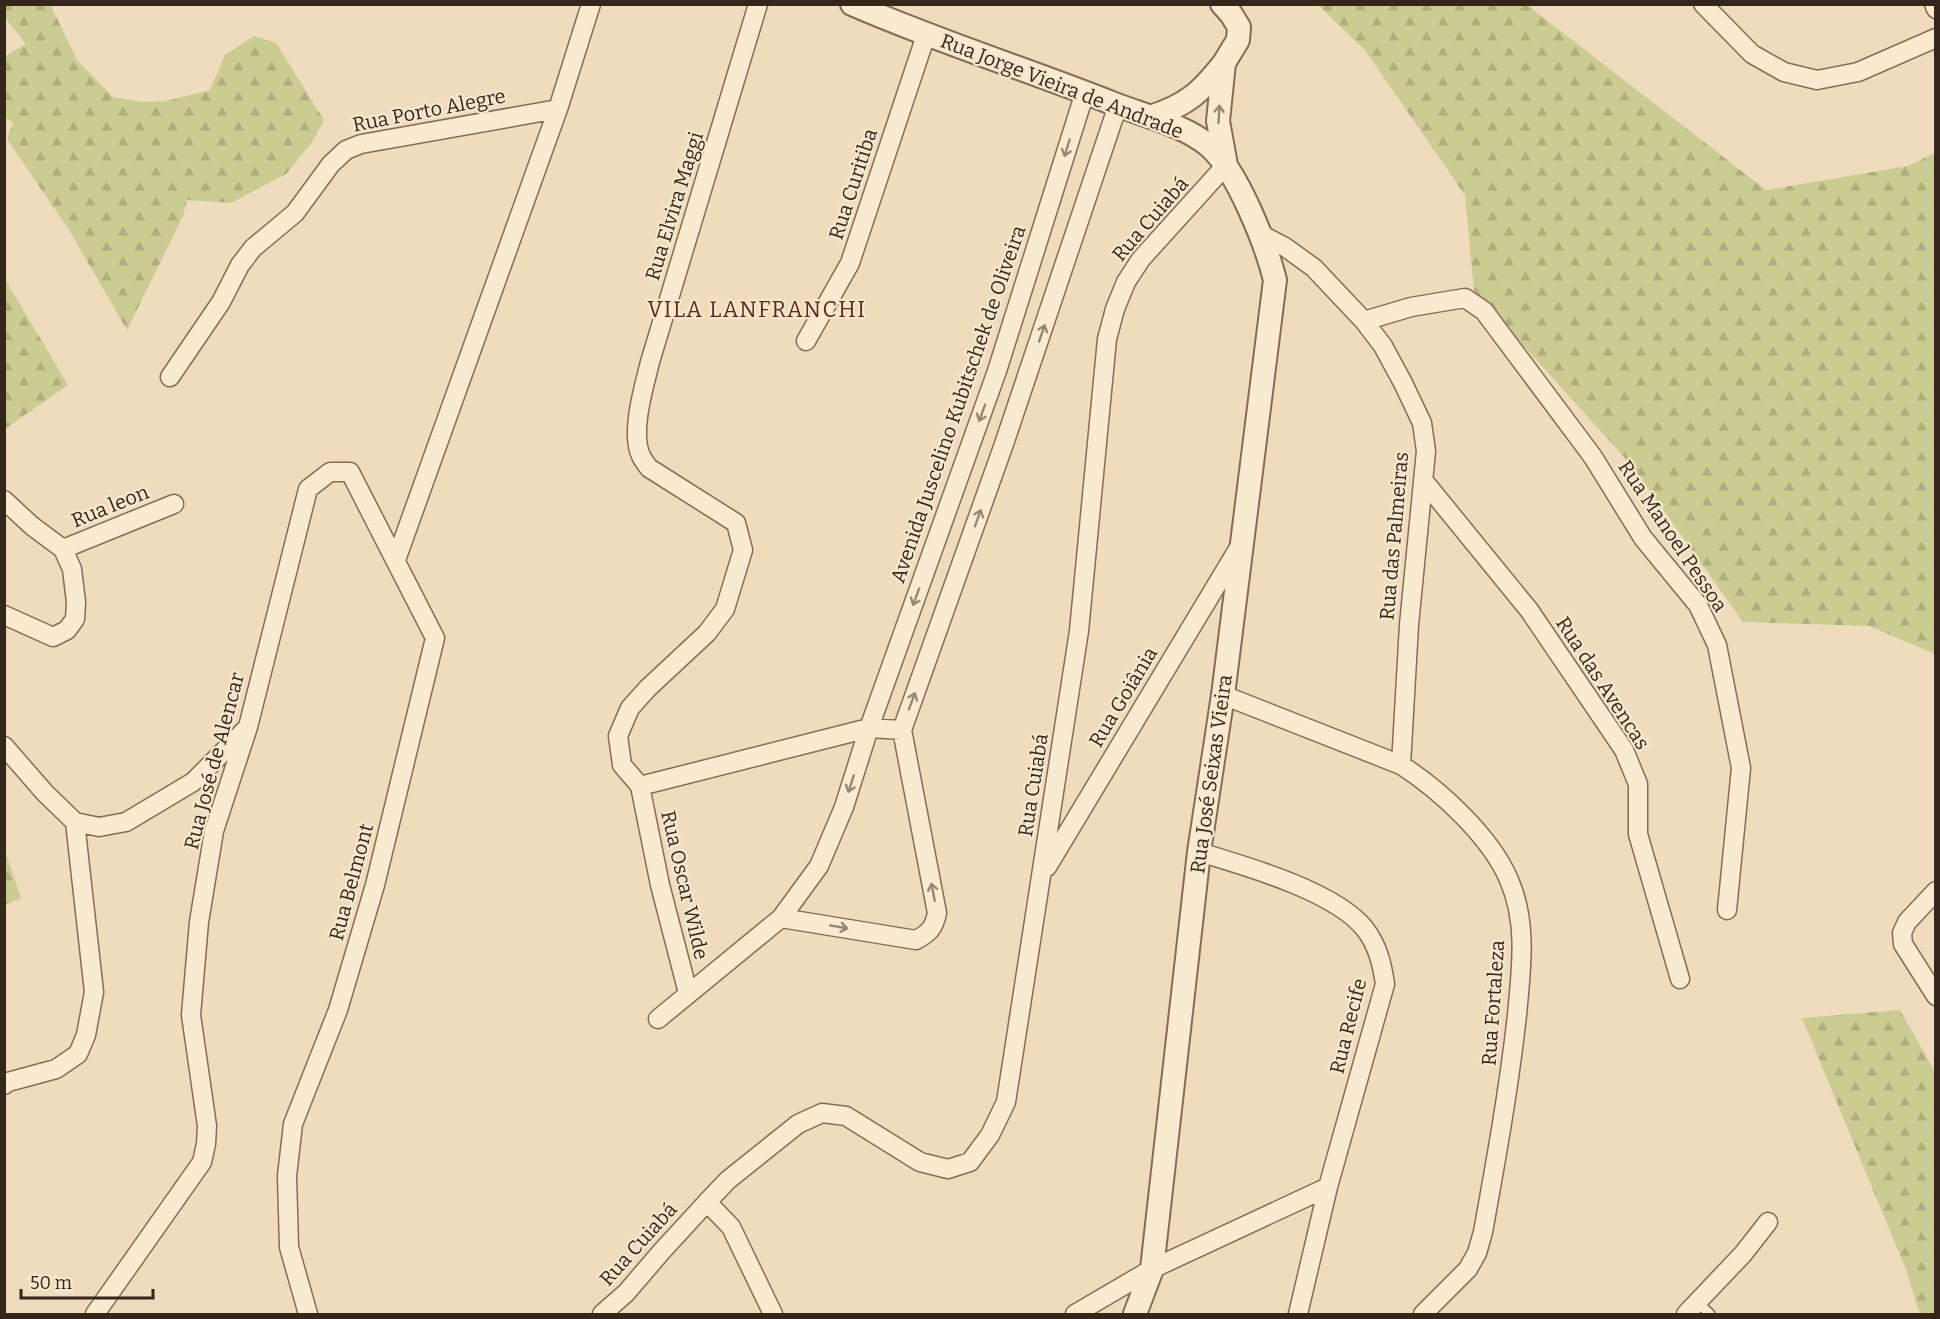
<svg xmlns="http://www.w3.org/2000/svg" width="1940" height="1319" viewBox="0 0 1940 1319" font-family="Bitter,serif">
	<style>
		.forest { fill: url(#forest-firs) }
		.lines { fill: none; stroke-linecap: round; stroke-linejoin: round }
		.service-casing { stroke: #866c56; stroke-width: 12 }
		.minor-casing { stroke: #866c56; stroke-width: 21 }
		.tertiary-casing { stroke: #866c56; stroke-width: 26 }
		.service { stroke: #f9ead0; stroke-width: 9 }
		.minor { stroke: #f9ead0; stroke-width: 18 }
		.tertiary { stroke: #f9ead0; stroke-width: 22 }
		.oneway { stroke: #978876 }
		.labels { text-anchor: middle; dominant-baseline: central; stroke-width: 4.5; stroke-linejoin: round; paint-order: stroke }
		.street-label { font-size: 20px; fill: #35261b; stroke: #f6e7cd }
		.quarter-label { font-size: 22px; letter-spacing: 1.5px; fill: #63241a; stroke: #f6e7cd }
	</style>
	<defs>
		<pattern id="forest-firs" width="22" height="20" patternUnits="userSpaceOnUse" patternTransform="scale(1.5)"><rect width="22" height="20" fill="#cacc92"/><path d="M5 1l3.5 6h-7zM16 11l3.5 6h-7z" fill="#aeaf7d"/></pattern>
	</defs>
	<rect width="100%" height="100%" fill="#eedcbd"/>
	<path class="forest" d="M50,4L77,60L113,97L141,102L166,101L210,90L225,55L254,36L276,43L324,120L313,141L286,174L231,203L187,200L183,216L127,330L69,230L7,139L13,123L5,118V56L26,44L5,18V5Z
		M1318,5H1527L1766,190L1908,166L1935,153V654L1869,626L1743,622L1633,467L1474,291L1465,195L1365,50Z
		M5,279L68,385L5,429H4Z
		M4,848L21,898L5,905H4Z
		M1900,1010L1935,1072V1314H1920L1905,1267L1802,1018Z"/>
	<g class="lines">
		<defs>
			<path id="service" d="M1697,1302L1710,1314"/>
			<path id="minor" d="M1703,4L1752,54L1784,72L1817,80L1858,72L1936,38
				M1934,4L1936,9
				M1260,234L1285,247L1314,268L1364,321L1383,346L1403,383L1422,423L1426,451L1409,625L1401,765
				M1364,321L1411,307L1465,298L1484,311L1593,457L1643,538L1698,605L1717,645L1741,768L1727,910
				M806,341L850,263L926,35
				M170,377L221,302L240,265L253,248L295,213L331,164L346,150L361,144L558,109
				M1423,480L1529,610L1624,750L1638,784V834L1680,979
				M4,500L32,526L63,549L72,569L76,602L75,619L67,630L53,637L4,615
				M63,549L174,504
				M396,560L558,109L591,4
				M1223,695L1401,765C1440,790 1491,837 1509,880C1528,923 1521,970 1517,1015C1509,1088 1496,1160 1483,1232L1477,1253L1468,1269L1423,1314
				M4,746L45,793L75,822L99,827L126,822L193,782L245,730
				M640,786L869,728L902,730
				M1199,852C1245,866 1335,891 1365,929C1378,946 1382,964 1385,984L1328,1187L1298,1314
				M1047,867L1240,546
				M1936,891L1907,922L1902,933L1903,944L1936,996
				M781,918L916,940C929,933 934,928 937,913L902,730L1004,444L1118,105
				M688,993L660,885L640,786L622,765L618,736L630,708L648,688L707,633L725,609L743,550L736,523L649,468C646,464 643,460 641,456C630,432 644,387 650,362L758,4
				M658,1019L781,918L819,866L844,807L869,728L997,371L1085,92
				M4,1085L8,1082L56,1069L78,1054L86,1035L94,992L75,822
				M95,1314L202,1162L206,1144L207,1126L191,1015L199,922L214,831L248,727L308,489L330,472H350L435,638L375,885L338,1010L293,1124L287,1176L289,1247L308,1314
				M602,1314L626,1293L662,1251L707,1202
				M773,1314L731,1227L707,1202L728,1180L798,1124L822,1113L846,1116L920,1162L948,1169L970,1162L990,1135L1006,1102L1079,631L1107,339L1115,309L1126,282L1141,259L1226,165
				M1075,1314L1152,1269L1328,1187
				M1686,1314L1743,1254L1768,1222"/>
			<path id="tertiary" d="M852,4C939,42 1029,70 1117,105C1146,116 1186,126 1209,146C1237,170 1266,244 1275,280L1223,695L1199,852L1152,1269L1135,1314
				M1222,4L1231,14L1239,27L1238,40L1224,63L1218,121L1226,165
				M1150,117C1187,105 1200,93 1224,63"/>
		</defs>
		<use href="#service" class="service-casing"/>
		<use href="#minor" class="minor-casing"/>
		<use href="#tertiary" class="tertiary-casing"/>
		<use href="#service" class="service"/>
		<use href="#minor" class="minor"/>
		<use href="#tertiary" class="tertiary"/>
	</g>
	<defs><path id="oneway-shaft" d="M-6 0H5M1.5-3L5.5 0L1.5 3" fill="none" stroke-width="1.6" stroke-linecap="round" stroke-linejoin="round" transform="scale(1.5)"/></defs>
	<g class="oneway">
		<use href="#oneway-shaft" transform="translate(1219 114) rotate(-87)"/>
		<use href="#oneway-shaft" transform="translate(1067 148) rotate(107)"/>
		<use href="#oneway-shaft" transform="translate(1042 333) rotate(-71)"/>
		<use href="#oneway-shaft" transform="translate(982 413) rotate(110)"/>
		<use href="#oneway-shaft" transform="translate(978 518) rotate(-70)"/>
		<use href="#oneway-shaft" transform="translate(916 597) rotate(110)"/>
		<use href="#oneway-shaft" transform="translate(912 701) rotate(-70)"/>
		<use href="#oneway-shaft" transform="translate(851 784) rotate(108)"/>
		<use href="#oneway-shaft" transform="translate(933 892) rotate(-101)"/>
		<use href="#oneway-shaft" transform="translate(839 927) rotate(10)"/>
	</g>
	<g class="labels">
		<g class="street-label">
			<text transform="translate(1062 86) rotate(21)">Rua Jorge Vieira de Andrade</text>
			<text transform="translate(429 110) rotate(-11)">Rua Porto Alegre</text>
			<text transform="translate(853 184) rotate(-72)">Rua Curitiba</text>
			<text transform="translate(674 206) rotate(-73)">Rua Elvira Maggi</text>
			<text transform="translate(1150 219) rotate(-49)">Rua Cuiabá</text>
			<text transform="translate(958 404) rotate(-71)">Avenida Juscelino Kubitschek de Oliveira</text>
			<text transform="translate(110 506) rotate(-22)">Rua leon</text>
			<text transform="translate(1394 536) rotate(-85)">Rua das Palmeiras</text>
			<text transform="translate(1673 536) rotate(56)">Rua Manoel Pessoa</text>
			<text transform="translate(1603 683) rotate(57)">Rua das Avencas</text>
			<text transform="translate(1123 697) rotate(-59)">Rua Goiânia</text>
			<text transform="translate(214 761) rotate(-75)">Rua José de Alencar</text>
			<text transform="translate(1211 774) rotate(-82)">Rua José Seixas Vieira</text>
			<text transform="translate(1033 785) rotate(-81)">Rua Cuiabá</text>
			<text transform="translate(351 882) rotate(-75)">Rua Belmont</text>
			<text transform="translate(685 885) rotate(77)">Rua Oscar Wilde</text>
			<text transform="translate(1493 1003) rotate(-86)">Rua Fortaleza</text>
			<text transform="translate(1348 1026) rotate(-76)">Rua Recife</text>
			<text transform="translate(638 1244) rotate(-48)">Rua Cuiabá</text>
		</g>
		<g class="quarter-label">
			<text x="757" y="309">VILA LANFRANCHI</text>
		</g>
	</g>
	<rect width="1940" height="1319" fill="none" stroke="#35261b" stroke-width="12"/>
	<path d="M21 1289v9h132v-9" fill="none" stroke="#35261b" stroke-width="3"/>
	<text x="30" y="1289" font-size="18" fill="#35261b" stroke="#f6e7cd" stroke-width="4.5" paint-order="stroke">50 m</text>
</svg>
